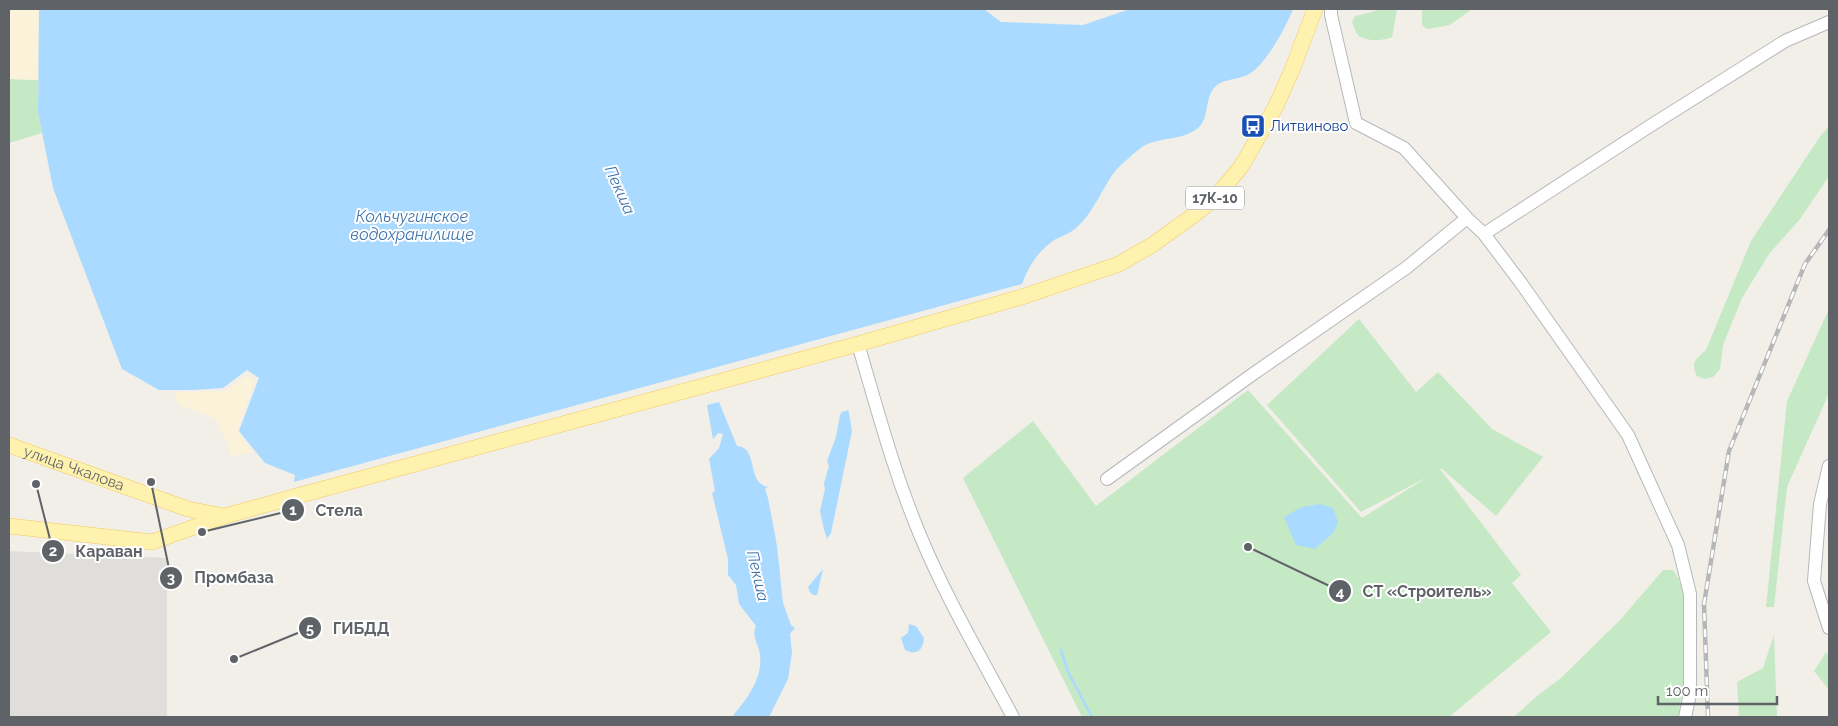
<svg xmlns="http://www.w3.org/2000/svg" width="1838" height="726" viewBox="0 0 1838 726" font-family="Raleway,sans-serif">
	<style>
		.industrial { fill: #e0deda }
		.green { fill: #c5e8c5 }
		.sand { fill: #fbf3d9 }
		.water { fill: #aadaff }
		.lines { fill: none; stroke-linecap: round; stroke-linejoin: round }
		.stream { stroke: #aadaff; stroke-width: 2.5 }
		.minor-casing { stroke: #b5b8bc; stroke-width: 14 }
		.major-casing { stroke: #f2c960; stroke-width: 16 }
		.minor { stroke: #fff; stroke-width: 12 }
		.major { stroke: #fff2af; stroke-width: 15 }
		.rail-casing { stroke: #b6b7b8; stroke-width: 4.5 }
		.rail { stroke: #fff; stroke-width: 2.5; stroke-dasharray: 8; stroke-linecap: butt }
		.labels { text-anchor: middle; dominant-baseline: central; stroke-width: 4; stroke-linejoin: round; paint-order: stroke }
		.shield { fill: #fff; stroke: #8f9295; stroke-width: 1 }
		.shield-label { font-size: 14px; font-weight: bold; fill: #5f6368 }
		.transit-label { font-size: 15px; fill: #164399; stroke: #fff; text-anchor: start }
		.street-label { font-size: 15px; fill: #5f6368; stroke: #fff }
		.water-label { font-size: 16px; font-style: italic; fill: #4174aa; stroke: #fff }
		.leader { fill: none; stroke: #5f6368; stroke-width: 2 }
		.callout-dot { fill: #5f6368; stroke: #fff; stroke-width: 2 }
		.mark-label { font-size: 15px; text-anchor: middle; font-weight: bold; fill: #fff }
		.callout-label { font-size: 16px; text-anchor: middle; font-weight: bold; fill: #5f6368; stroke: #fff; stroke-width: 4; stroke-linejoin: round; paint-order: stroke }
	</style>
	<rect width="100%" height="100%" fill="#f1efe8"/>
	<path class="industrial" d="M9,551L167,558V717H9Z"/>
	<path class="green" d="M1372,9H1397L1392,37C1385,41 1363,42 1357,34C1355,31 1354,26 1352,22L1355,16L1379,10Z
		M1422,9H1472L1450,25L1427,29L1422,25Z
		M9,75L10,79L38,80V112L42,133L9,143Z
		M1829,126V176L1800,219L1769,254L1742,298L1723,345L1720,369L1713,377L1705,379L1697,376C1690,362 1696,359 1706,350L1751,241L1819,138Z
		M1829,309V393L1787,487L1774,607H1766L1787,401Z
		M1359,319L1416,392L1438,372L1492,429L1543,457L1496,516L1442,469H1440L1521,575L1512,583L1551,632L1449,717H1082L963,478L1033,421L1096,506L1248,390L1362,518L1429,476L1361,512L1267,405Z
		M1663,570H1673L1678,578L1688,604V656L1678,717H1514L1537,696L1561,678L1621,619Z
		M1774,635L1777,717H1739L1737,682L1763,668Z
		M1826,652L1829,657V690L1814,671Z"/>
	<path class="sand" d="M9,9H39L38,80L9,79Z
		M247,375L255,380L237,432L253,452L232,456L216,419L178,405L174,392L225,391Z"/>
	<path class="water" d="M39,9H984L1001,22L1083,25L1130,9H1293C1286,27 1264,69 1245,76C1235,80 1221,79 1214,88C1203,102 1211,121 1194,131C1181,139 1164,138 1150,143C1143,145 1137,151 1131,156C1127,160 1121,164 1117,169C1102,187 1094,213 1076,228C1070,233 1063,236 1056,239C1039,249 1028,267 1022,284L294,482L295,475L265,463L239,431L259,378L247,370L223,388L193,390H159L122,369L53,188L38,112Z
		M719,402L737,446C759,447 746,483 768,487L765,489L768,498L777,546L783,603L791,625L795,628L790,634L792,653L788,679L769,717H732C746,700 763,679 760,655C759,644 751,637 756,626L739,604L736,585L728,575V559L712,493L715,491L709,459L719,448L723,434L718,433L713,439L707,405Z
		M848,410L849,413L852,431L831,533L827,539L824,529L820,511L825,489L824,483L829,466L827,461L836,437L840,415L842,412Z
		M1320,504L1333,508L1338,522L1333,533L1315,549L1296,545L1284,517L1302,507Z
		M823,569L817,595H813L810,592L808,587Z
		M909,624L916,626L924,638C923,650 917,656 905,650L901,638L908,633Z"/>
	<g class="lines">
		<path class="stream" d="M1061,650L1068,672L1092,717"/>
		<defs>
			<path id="minor" d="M1331,9V15L1356,123L1404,148L1467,218L1484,234L1521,283L1628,435L1678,545L1690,594V694L1685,717
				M1484,234L1650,126L1785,41L1829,22
				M858,344C877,408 894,473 920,535C946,598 981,657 1013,717
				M1829,466L1820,504L1814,581L1829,628
				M1107,479L1253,374L1406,268L1467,218"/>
			<g id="major">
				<path id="s1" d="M9,445L188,509L224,516"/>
				<path d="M9,526L152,542L225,516L297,496L858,344L1025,296L1119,264L1152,245L1194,215L1214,199L1241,167L1276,106L1292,70L1315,9"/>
			</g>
		</defs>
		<use href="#minor" class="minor-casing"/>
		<use href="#major" class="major-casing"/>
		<use href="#minor" class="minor"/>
		<use href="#major" class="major"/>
		<defs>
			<path id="rail" d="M1708,717L1704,604L1729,451L1805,264L1829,230"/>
		</defs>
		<use href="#rail" class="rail-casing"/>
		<use href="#rail" class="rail"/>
	</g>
	<defs>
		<symbol id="bus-square" viewBox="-11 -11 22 22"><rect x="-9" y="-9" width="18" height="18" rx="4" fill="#1a4fb4" stroke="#fff"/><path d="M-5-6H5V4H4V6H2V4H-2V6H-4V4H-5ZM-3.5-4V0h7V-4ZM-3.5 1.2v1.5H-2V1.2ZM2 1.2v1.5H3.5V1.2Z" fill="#fff"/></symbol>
	</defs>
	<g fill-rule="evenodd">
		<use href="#bus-square" x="1239" y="112" width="28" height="28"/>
	</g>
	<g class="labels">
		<rect class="shield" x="1186" y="186.5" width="58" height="23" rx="4"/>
		<g class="shield-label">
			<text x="1215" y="198">17К-10</text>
		</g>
		<g class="transit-label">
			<text x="1270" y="126">Литвиново</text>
		</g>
		<g class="street-label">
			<text stroke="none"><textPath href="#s1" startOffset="69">улица Чкалова</textPath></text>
		</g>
		<g class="water-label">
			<text transform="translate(620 190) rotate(66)">Пекша</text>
			<text x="412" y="216">Кольчугинское<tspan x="412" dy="18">водохранилище</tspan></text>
			<text transform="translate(758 576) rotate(77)">Пекша</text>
		</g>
	</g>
	<path class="leader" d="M202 532L293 510M36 484L53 551M151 482L171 578M1248 547L1340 591M234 659L310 628"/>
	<g class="callout-dot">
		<circle cx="202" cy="532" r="5"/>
		<circle cx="36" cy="484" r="5"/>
		<circle cx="151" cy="482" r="5"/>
		<circle cx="1248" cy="547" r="5"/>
		<circle cx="234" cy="659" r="5"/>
		<circle cx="293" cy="510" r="12"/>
		<circle cx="53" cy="551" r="12"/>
		<circle cx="171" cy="578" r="12"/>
		<circle cx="1340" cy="591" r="12"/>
		<circle cx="310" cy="628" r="12"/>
	</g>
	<g class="mark-label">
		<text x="293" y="515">1</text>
		<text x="53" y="556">2</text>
		<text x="171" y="583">3</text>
		<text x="1340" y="597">4</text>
		<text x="310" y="634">5</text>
	</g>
	<g class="callout-label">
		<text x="339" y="516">Стела</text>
		<text x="109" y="557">Караван</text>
		<text x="234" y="583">Промбаза</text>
		<text x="1427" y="597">СТ «Строитель»</text>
		<text x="361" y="634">ГИБДД</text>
	</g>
	<rect width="1838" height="726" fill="none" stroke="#5f6368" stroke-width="20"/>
	<path d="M1658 696v8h119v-8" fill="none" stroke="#5f6368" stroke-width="2.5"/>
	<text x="1666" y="696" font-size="15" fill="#5f6368" stroke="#ffffff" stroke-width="4" paint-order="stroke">100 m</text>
</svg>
